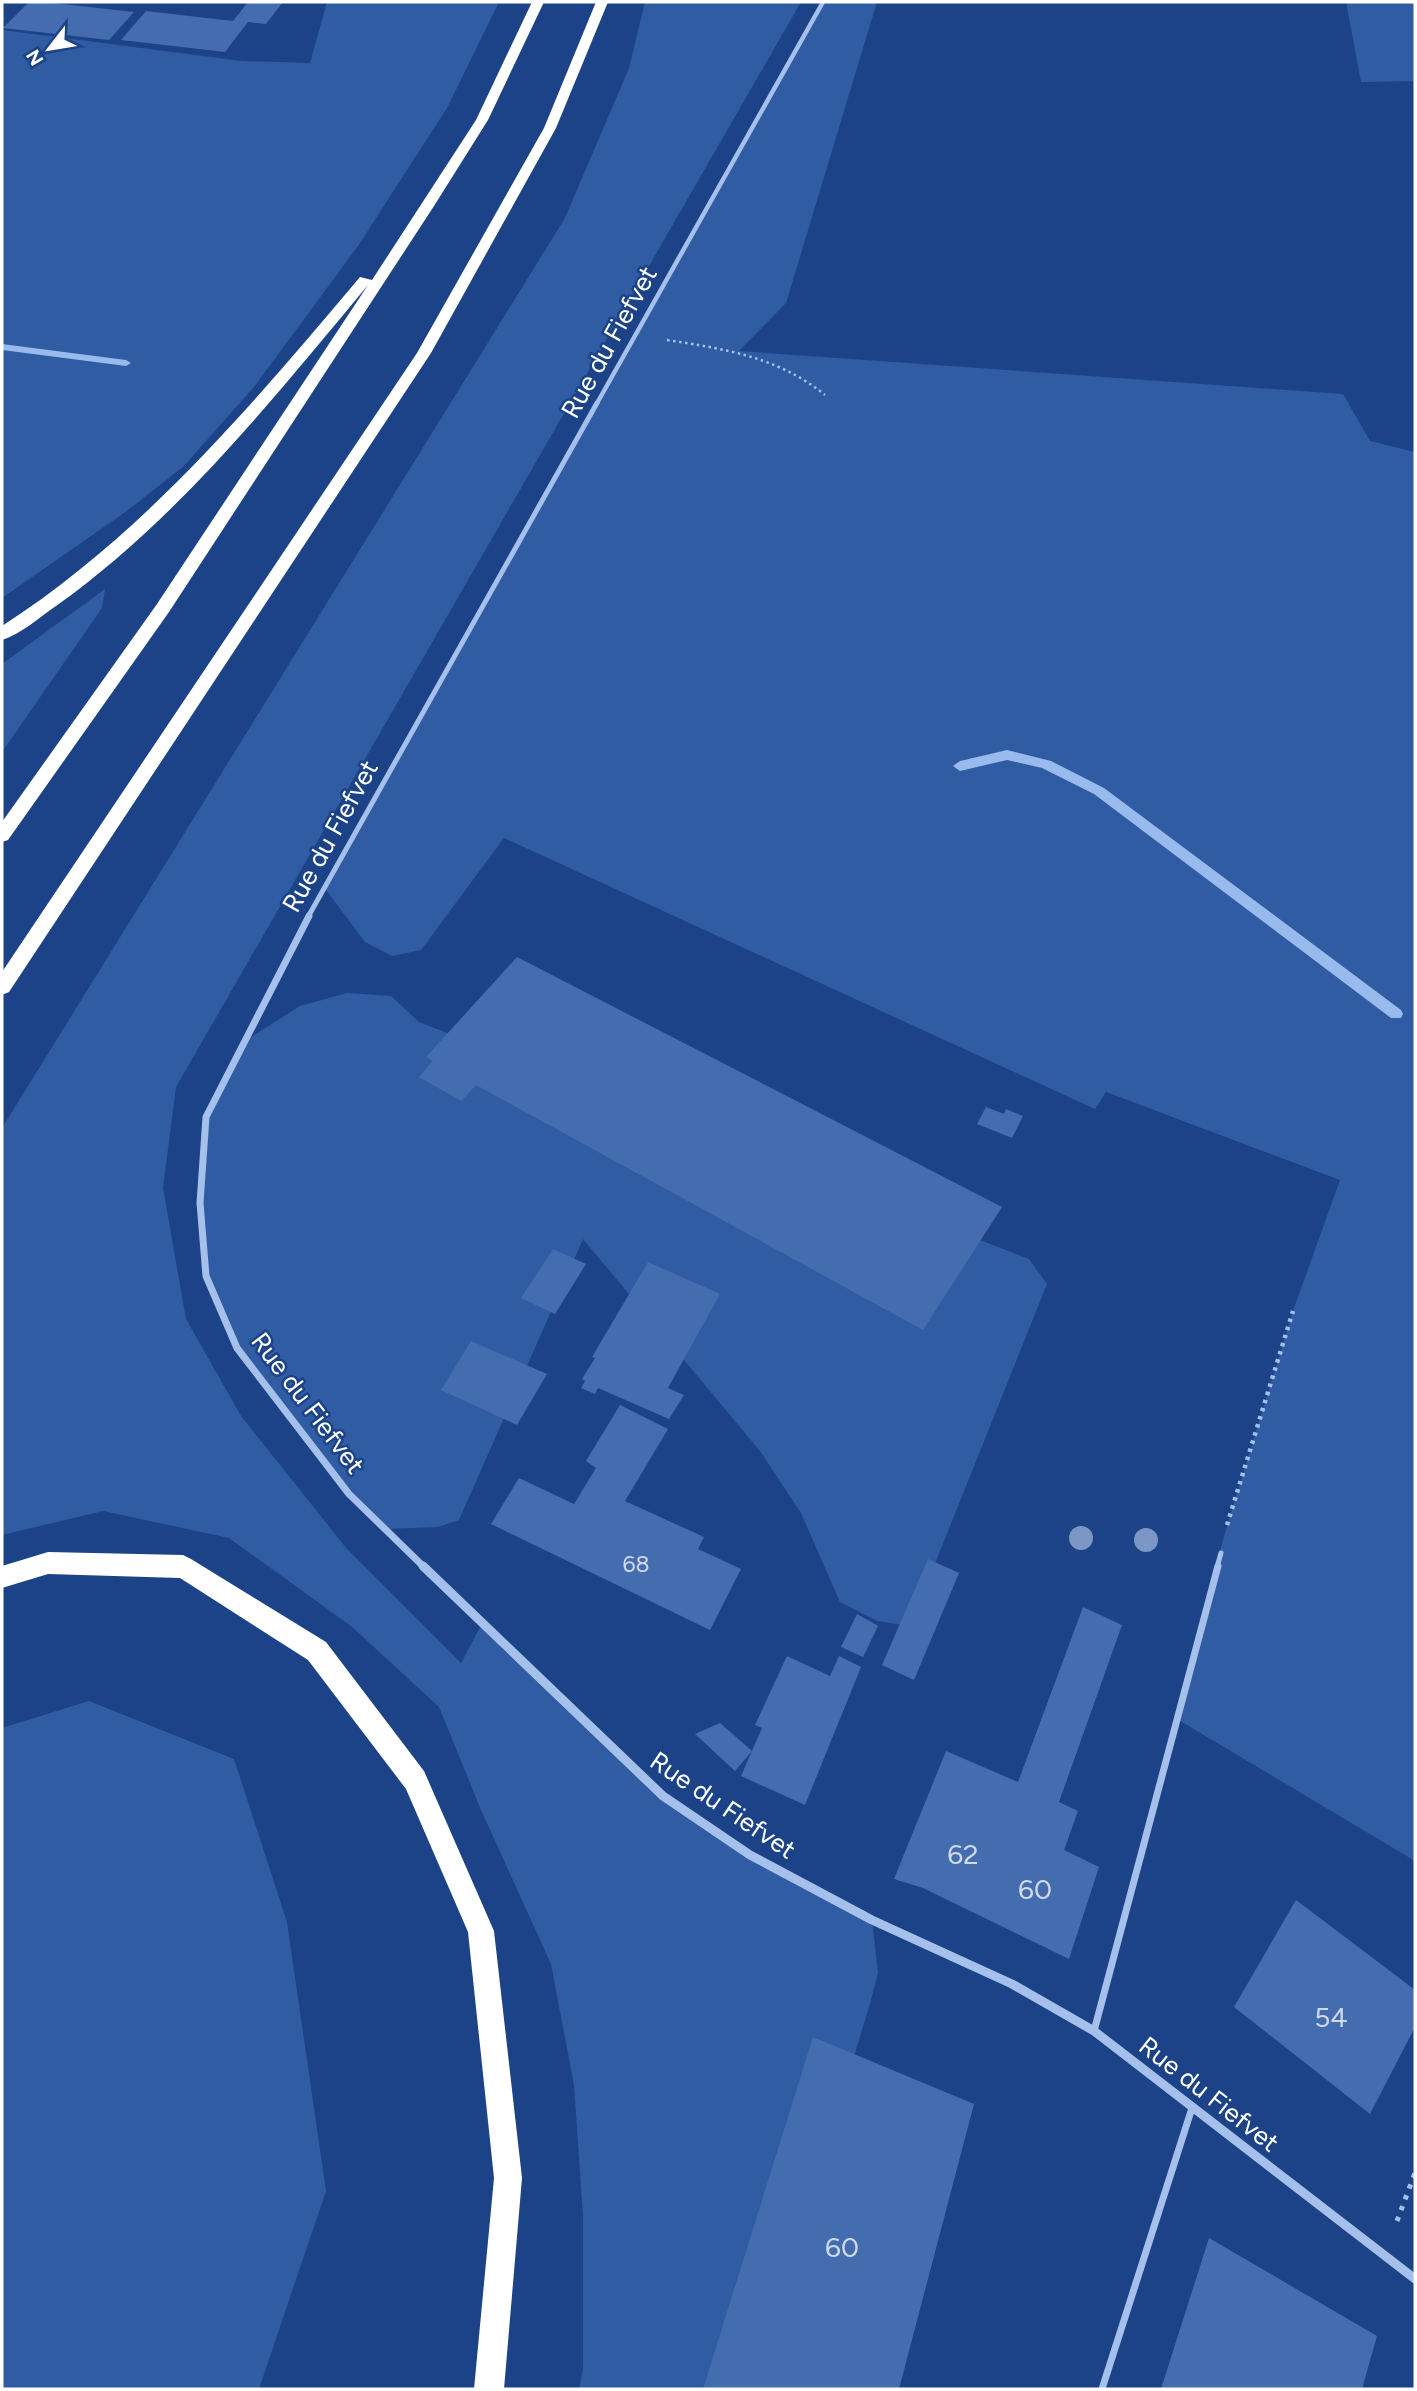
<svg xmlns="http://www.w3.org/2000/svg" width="1417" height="2391" viewBox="0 0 1417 2391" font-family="Figtree,sans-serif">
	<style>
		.green { fill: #305ca4 }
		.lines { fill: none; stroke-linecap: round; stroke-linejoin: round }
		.stream { fill: #98baed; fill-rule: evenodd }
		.building { fill: #446db0 }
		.path-far2 { stroke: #a5c0eb; stroke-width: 2.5; stroke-dasharray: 2.5 3.5; stroke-linecap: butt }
		.path-far1 { stroke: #a5c0eb; stroke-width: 4.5; stroke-dasharray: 3.5 5; stroke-linecap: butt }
		.path { stroke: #a5c0eb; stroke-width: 5; stroke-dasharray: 4.5 7; stroke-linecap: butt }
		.service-far1 { stroke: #a5c0eb; stroke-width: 5 }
		.service { stroke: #a5c0eb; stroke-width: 7 }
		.minor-far3 { stroke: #a5c0eb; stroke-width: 4.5 }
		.minor-far2 { stroke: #a5c0eb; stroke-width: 5 }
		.minor-far1 { stroke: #a5c0eb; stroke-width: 7 }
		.minor { stroke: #a5c0eb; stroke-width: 9 }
		.motorway { fill: #fff; fill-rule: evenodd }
		.tree { fill: #7c97c5 }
		.labels { text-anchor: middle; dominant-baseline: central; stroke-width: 5; stroke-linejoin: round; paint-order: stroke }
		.number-label { font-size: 23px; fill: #d0daeb }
		.street-label { font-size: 26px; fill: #fff; stroke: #1c4387 }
		.near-number-label { font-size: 28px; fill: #d0daeb }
	</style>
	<rect width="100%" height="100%" fill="#1c4387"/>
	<path class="green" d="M327,2H499L447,108L358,246L254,387L183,467L124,513L2,598V30L242,61L310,63Z
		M645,2H801L176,1087L163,1188L186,1319L241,1416L347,1549L461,1663L483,1622L663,1796L750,1855L872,1920L878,1973L870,2004L752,2389H579L583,2369V2216L574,2085L551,1964L481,1810L439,1707L351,1626L229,1538L103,1511L2,1535V1128L565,218L629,68Z
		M823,2H877L786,303L739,351L1343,394L1370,441L1415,452V1861L1177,1719L1224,1536L1293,1311L1340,1180L1106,1092L1095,1109L504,838L421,950L392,956L365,942L324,887Z
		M1346,2H1415V81L1361,82Z
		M105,589L102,608L2,752V664Z
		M347,993L391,996L419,1022L1029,1259L1047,1284L910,1626L877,1621L840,1602L801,1513L760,1451L583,1239L459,1520L438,1527L386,1529L349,1494L237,1348L206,1276L200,1203L206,1117L245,1041L300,1006Z
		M89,1701L234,1759L287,1922L326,2191L259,2389H2V1728Z"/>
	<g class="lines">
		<path class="stream" d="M2,344L126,360L131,363L126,366L2,350Z
			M1007,750L1051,761L1104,788L1401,1010L1403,1014L1401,1018H1391L1094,794L1042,768L1007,760L960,771L953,766L960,761Z"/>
	</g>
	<path class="building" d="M29,2H45L134,12L109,40L3,28Z
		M248,2H283L266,24L248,22L225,52L121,40L146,11L233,21Z
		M517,957L1002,1207L923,1330L476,1085L461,1101L419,1077L433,1061L426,1057Z
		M986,1107L1004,1114L1006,1109L1023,1116L1012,1138L977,1124Z
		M553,1249L586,1264L555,1314L521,1298Z
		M648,1262L720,1294L668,1388L684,1395L669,1419L598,1388L595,1394L581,1388L585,1381L582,1379L595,1358L592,1357Z
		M471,1341L547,1374L517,1425L441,1390Z
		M620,1405L668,1429L625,1501L704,1537L698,1549L741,1569L710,1630L491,1524L519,1478L574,1504L596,1468L586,1461Z
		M928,1559L959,1573L914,1680L882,1665Z
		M1083,1607L1122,1625L1059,1802L1078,1811L1064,1850L1099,1867L1069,1959L923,1888L894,1879L946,1751L1018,1782Z
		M857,1614L878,1626L863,1657L841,1647Z
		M787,1656L830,1676L839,1656L861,1667L805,1805L741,1776L762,1728L755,1725Z
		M720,1723L752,1751L735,1771L695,1734Z
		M1296,1900L1415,1990V2027L1370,2114L1234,2007Z
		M813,2037L974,2104L899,2389H703Z
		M1209,2238L1377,2336L1362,2389H1161Z"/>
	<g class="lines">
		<path class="path-far2" d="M667,340C725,349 778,357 825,395"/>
		<path class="path-far1" d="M1227,1525L1293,1311"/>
		<path class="path" d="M1397,2221L1415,2173"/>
		<path class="service-far1" d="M1217,1567L1221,1553"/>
		<path class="service" d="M1094,2031L1218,1566
			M1102,2389L1192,2108"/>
		<path class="minor-far3" d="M596,405L823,2"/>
		<path class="minor-far2" d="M308,917L597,403"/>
		<path class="minor-far1" d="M309,916L206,1117L200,1203L206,1276L237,1348L349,1494L424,1567"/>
		<path class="minor" d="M423,1566L663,1796L750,1855L872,1920L1012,1984L1094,2031L1415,2279"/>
		<path class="motorway" d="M532,2H544L488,120L434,206L169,612L8,840L2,842V822L157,604L368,285C274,398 177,520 56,606C40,617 21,634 2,640V626C143,535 252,405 360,277L372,280L476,120Z
			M596,2H608L556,128L431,353L9,992L2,995V972L417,353L544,128Z
			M48,1552L183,1555L191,1559L326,1642L424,1771L494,1931L522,2178L504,2389H474L494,2178L468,1932L406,1789L308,1660L180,1578L48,1574L2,1588V1566Z"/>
	</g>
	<g class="tree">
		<circle cx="1081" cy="1538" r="12"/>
		<circle cx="1146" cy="1540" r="12"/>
	</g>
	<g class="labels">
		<g class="number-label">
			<text x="636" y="1564">68</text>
		</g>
		<g class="street-label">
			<text transform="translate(609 342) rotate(-61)">Rue du Fiefvet</text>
			<text transform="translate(330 836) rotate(-61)">Rue du Fiefvet</text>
			<text transform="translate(308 1403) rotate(53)">Rue du Fiefvet</text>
			<text transform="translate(723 1805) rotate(34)">Rue du Fiefvet</text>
			<text transform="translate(1209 2094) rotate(38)">Rue du Fiefvet</text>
		</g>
		<g class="near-number-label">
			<text x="963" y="1854">62</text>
			<text x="1035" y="1889">60</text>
			<text x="1331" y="2017">54</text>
			<text x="842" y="2247">60</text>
		</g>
	</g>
	<rect width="1417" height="2391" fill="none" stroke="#ffffff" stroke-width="7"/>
	<g transform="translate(49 49) rotate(239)" stroke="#1c4387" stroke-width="5" paint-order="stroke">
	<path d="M0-5L12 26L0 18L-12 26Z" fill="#ffffff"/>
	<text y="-10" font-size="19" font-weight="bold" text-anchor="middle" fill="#ffffff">N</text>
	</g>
</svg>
